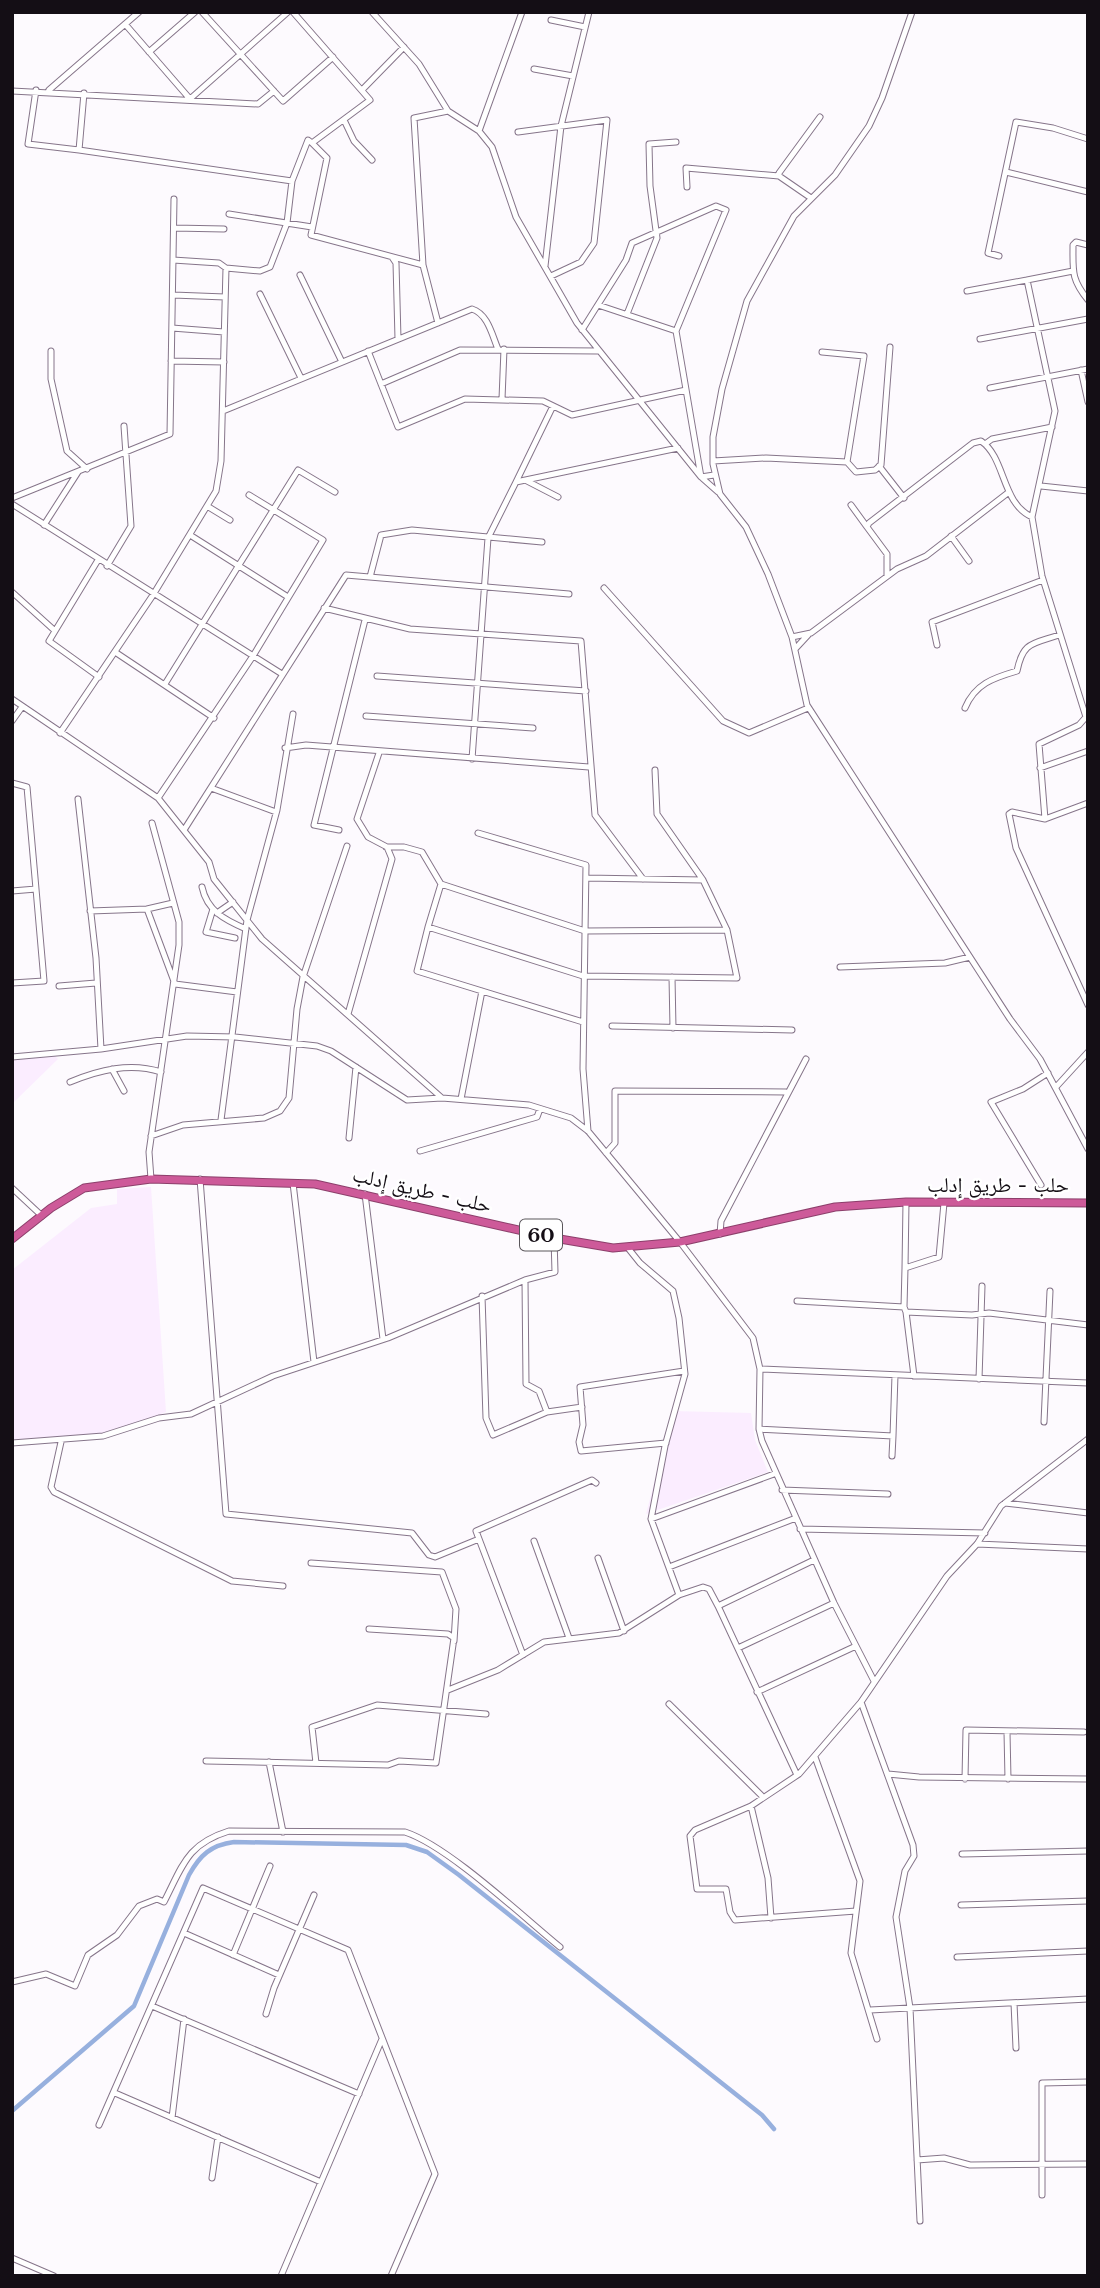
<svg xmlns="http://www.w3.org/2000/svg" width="1100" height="2288" viewBox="0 0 1100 2288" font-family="'Libre Baskerville','Noto Naskh Arabic',serif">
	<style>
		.built { fill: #fbedff }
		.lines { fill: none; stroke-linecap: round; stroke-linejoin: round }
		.canal { stroke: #97b0de; stroke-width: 4.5 }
		.minor-casing { stroke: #86758a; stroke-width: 7 }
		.highway-casing { stroke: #8c3f6b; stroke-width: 9 }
		.minor { stroke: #fff; stroke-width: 5 }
		.highway { stroke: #cd5a99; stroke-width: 7 }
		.labels { text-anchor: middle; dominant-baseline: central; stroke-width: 5; stroke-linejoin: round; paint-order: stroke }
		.shield { fill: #fff; stroke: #5a565b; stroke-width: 2 }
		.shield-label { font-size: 19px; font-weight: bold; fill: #140e15 }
		.street-label { font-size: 21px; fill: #140e15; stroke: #fff }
	</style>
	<rect width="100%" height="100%" fill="#fdfafe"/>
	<path class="built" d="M55,1056L58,1059L12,1104V1059Z
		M151,1187L166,1412L100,1438L12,1442V1270L91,1208L117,1204V1189Z
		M673,1411L751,1413L755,1440L768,1472L646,1514Z"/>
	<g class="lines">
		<path class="canal" d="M12,2111L134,2006L189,1875C200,1855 211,1845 234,1842L406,1845L427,1852L459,1875L762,2115L774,2129"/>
		<defs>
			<path id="minor" d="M202,12L283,101L333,57
				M372,12L419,64L448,111L479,131L492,147L516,217L577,323L701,477L714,475
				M912,12L882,98L869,126L835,175L794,216L747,301L722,389L713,437V464L720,494L746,527L768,574L792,637L807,705L1010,1019L1040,1059L1088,1149
				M551,20L585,27
				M125,24L190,99L288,12
				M149,52L195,12
				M534,69L573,76
				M36,90L28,144L79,150
				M49,90L139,12
				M362,90L404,47
				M12,91L258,104L274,91
				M84,93L79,150L292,181
				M344,120L354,141L372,160
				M479,131L522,12
				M518,132L607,120L594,243L581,262L551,276
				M312,143L327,158L311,235L423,265
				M1006,172L1088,192
				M687,187L686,168L779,176
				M811,198L779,176V173L820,117
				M229,214L312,227
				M174,228L224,229
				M1088,245L1076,242L1073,245C1073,271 1071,279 1088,300
				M999,256L988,253L1016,122L1053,128L1088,139
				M392,257L396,263L398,339
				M545,266L561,126L589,12
				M226,268L260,271L270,267L287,223L292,181L308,140L312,143L370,100L293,12
				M300,275L342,362
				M967,291L1027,280
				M260,294L301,378
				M173,295L225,297
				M598,305L676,331
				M627,314L657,238L650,186L649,144L676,142
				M438,323L423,265L414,118L448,111
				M172,328L224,332
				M582,330L626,260L632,243L716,206L726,210L676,331L701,477L718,492
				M980,339L1088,319
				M51,351V379L67,451L87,469
				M368,351L398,427L465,399L543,401L572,415L686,390
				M171,361L224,362
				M1081,370L1088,402
				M381,384L460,350L598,351
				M990,388L1088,369
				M502,399L504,349
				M223,411L472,309C488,314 492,335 498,349
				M985,444L992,439L1052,427
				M713,461L766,458L847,462L864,356L822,352
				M847,462L856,472L875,470L881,465L890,347
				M879,466L904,498
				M527,481L558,497
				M516,482L553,406
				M1041,486L1088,491
				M12,498L170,434L174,199
				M12,504L282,674
				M851,505L867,527
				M207,506L230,520
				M44,525L78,472
				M190,535L288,597
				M951,536L969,561
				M98,560L49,641L99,677
				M107,566L131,526L124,426
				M887,576V554L867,527L869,523L973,443L981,441C1006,458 1001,503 1032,517
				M370,577L381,535L412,530L542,542
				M604,588L723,721L749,733L808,708
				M12,592L54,630
				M324,608L410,629L581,641L595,815L643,879
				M792,637L811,633L897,569L926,556L1009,492
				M937,645L932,622L1043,580
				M795,649L808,635
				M115,652L214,718
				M377,676L586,691
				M165,684L298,470L335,492
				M12,699L158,798L209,862L214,879L262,939L442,1098L529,1105L571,1118L588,1131L680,1242L753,1338L760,1369L759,1429L762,1441L834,1603L874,1681
				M965,708C975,684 993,678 1017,671C1023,641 1033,644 1059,635
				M366,716L533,728
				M12,721L22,707
				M60,733L153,595L216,491L221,461L226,268L219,263L173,260
				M285,748L306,745L589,767
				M472,759L488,538L516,482L678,448
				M1040,768L1088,751
				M12,783L27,787L36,889L12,891
				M211,788L276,812
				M158,798L253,656L323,540L249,495
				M78,799L96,958L101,1049
				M1088,803L1045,819L1012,812L1009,814L1016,848L1088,1005
				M1045,819L1039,744L1079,725L1086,717L1042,576L1032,517L1055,411L1027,280L1073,271
				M184,830L346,575L569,594
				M339,830L314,825L365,620
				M478,833L586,865L583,1069L588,1131
				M386,847H404L422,852L441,884L585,931L727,930
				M586,878L703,880
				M202,887C207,911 225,920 246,929
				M173,903L147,909L175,984L237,992
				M213,909L206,932L235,938
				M90,911L147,909
				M217,913L233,902
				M428,927L441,884
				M840,967L945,963L970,957
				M672,977L673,1028
				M12,983L44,981L36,889
				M59,986L96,983
				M348,1014L392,859L387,847L368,837L357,819L379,753
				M583,1022L417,971L428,927L583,976L737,978L727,930L703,880L657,814L655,770
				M612,1026L792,1030
				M12,1057L101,1049L187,1036L235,1037L317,1046L331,1051L407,1100L442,1098
				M112,1069L124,1091
				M70,1082C99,1070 130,1062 161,1072
				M1056,1087L1088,1052
				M461,1099L482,991
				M221,1120L247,920L277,810L293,714
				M151,1136L183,1125L264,1118L280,1111L289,1098L297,1009L303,977L347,846
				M349,1138L356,1067
				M420,1151L537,1117L540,1109
				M606,1153L615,1143V1091L786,1092
				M151,1179L149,1152L179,945V922L152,823
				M200,1179L226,1514L412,1533L429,1555L435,1557L479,1539
				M293,1183L314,1362
				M1041,1185L991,1102L1023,1089L1048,1073
				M12,1188L42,1216
				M365,1194L383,1339
				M720,1234L721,1221L806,1059
				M628,1248L640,1263L673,1291L679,1318L685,1374L665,1446L651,1519L679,1595
				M905,1268L906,1202
				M482,1296L486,1418L493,1435L547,1412L539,1391L526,1384L525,1280L555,1272L554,1238
				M797,1301L904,1307L906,1312L972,1315L989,1313L1088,1325
				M904,1307L905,1268L939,1257L944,1203
				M906,1312L914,1376
				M760,1369L1088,1383
				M979,1379L982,1286
				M547,1412L582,1407
				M1044,1422L1050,1291
				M759,1429L893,1436L892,1456
				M893,1436L895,1375
				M61,1442L51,1487L54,1492L232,1581L283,1586
				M12,1443L103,1436L159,1418L191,1414L273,1376L388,1338L525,1280
				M666,1443L581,1451L579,1442L583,1425L580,1387L684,1371
				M782,1490L888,1494
				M1005,1503L1088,1513
				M651,1519L774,1474
				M800,1529L985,1533
				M534,1541L569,1638
				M977,1544L1088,1549
				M598,1558L624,1631
				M311,1563L442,1572L456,1609L454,1641
				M669,1567L796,1518
				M718,1606L814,1560
				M738,1648L834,1603
				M523,1655L476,1531L592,1480L596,1483
				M448,1690L498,1670L544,1642L619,1633L679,1595L703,1587L709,1589L718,1606L797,1775
				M757,1692L856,1646
				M861,1702L913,1845L914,1856L905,1871L896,1917L910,2008L920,2221
				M669,1704L762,1796
				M1007,1732L1008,1779
				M815,1757L860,1881L851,1953L877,2039
				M206,1761L388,1765L399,1761L436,1763L454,1638L448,1634L369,1629
				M269,1762L283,1832
				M316,1763L312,1727L377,1705L486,1714
				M888,1774L919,1777L1088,1779
				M965,1779L966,1730L1084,1732
				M751,1806L768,1878L771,1918
				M962,1854L1088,1851
				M961,1905L1088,1901
				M856,1911L735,1920L730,1912L726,1889H697L690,1836L695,1830L751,1806L799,1774L861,1702L947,1576L977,1544L1001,1506L1088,1439
				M184,1933L279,1975
				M233,1955L270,1866
				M957,1957L1088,1951
				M12,1982L46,1974L75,1986L88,1955L117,1935L139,1906L157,1899L164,1902C183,1865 187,1844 229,1831L405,1832C448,1846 522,1916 560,1947
				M1014,2003L1016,2048
				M152,2006L359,2094
				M870,2010L1088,1999
				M266,2014L274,1988L314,1895
				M115,2093L321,2182
				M172,2118L184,2019
				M99,2125L203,1888L348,1950L435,2174L391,2276
				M917,2160L944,2158L970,2165L1088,2164
				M212,2178L218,2137
				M1042,2195V2083L1088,2082
				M12,2258L54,2276
				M281,2276L382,2039"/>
			<path id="highway" d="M12,1239L51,1208L84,1188L151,1179L315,1184L554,1238L613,1248L680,1242L835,1207L906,1202L1088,1203"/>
		</defs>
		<use href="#minor" class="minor-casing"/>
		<use href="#highway" class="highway-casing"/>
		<use href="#minor" class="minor"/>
		<use href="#highway" class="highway"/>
	</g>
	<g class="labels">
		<rect class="shield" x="520" y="1219.5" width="42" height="31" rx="5"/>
		<g class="shield-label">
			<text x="541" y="1235">60</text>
		</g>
		<g class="street-label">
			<text x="998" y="1185">حلب - طريق إدلب</text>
			<text transform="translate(422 1190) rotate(13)">حلب - طريق إدلب</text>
		</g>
	</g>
	<rect width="1100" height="2288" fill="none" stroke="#140e15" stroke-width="28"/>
</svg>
